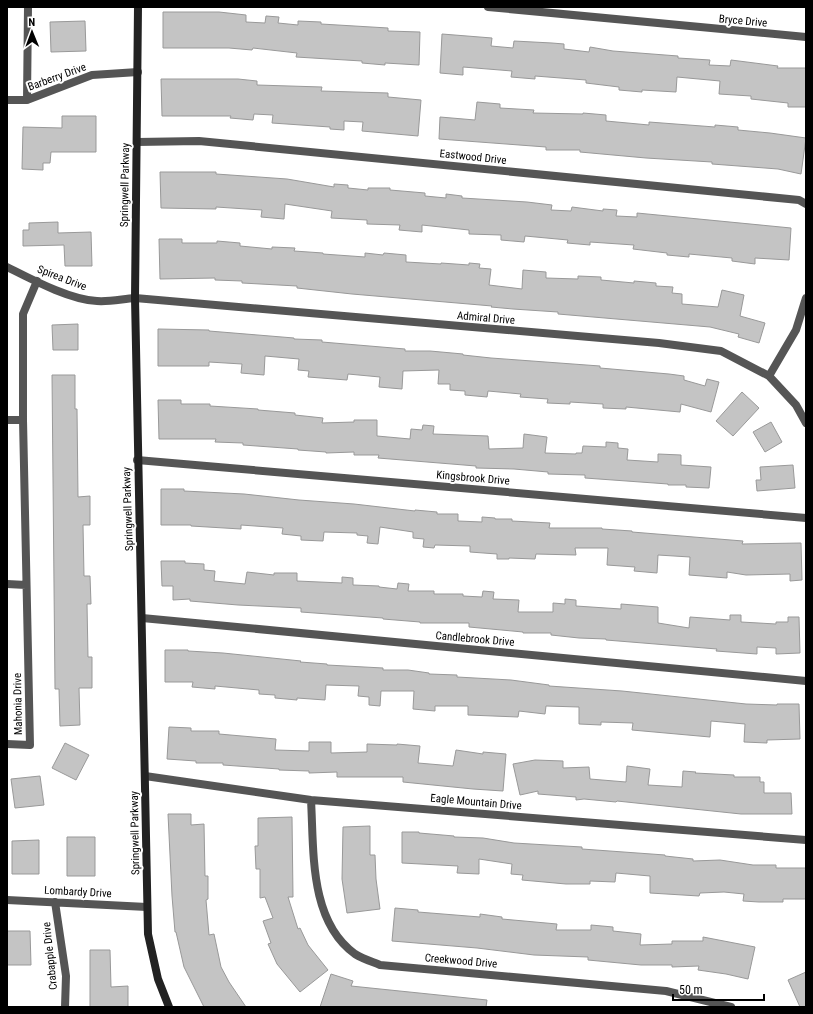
<svg xmlns="http://www.w3.org/2000/svg" width="813" height="1014" viewBox="0 0 813 1014" font-family="'Roboto Condensed',sans-serif">
	<style>
		.building { fill: #c4c4c4; stroke: #999 }
		.lines { fill: none; stroke-linecap: round; stroke-linejoin: round }
		.street { stroke: #555; stroke-width: 8 }
		.secondary { stroke: #222; stroke-width: 8 }
		.labels { text-anchor: middle; dominant-baseline: central; stroke-width: 4; stroke-linejoin: round; paint-order: stroke }
		.street-label { font-size: 11px; fill: #000; stroke: #fff }
	</style>
	<rect width="100%" height="100%" fill="#fff"/>
	<path class="building" d="M163,12H219L246,15V22L265,23L266,16L279,17L278,23L298,25V21L321,22V24L388,28V31L420,32L419,65L385,63V65L362,63V61L296,57L297,53L253,48L252,50L229,48H163Z
		M85,21L86,51L51,52L50,22Z
		M442,34L492,38L491,46L513,48L514,41L552,43L564,44V49L589,52L590,47L613,51L678,56V58L710,60L709,65L730,66L731,60L778,66L777,68H806V107H788V103L751,99V96L719,94L720,81L677,77L676,92L642,90V92L619,90V87L586,83V80L535,76V79L511,77L512,71L463,67V75L440,73Z
		M161,79H238L257,81V85L322,87L321,91L388,93V97L421,100L418,136L362,131L363,122L344,121V130L330,129V127L272,123L273,115L254,114L253,120L230,118L231,116H162Z
		M477,102L500,104V108L534,110L533,113L583,114V113L606,115V121L649,125V122L715,127V125L738,127V130L770,133L806,138L801,174L778,169L712,164V162L646,158L580,152V150H546V147L439,139L440,117L475,120Z
		M62,116H96V152H51L50,163H43V170L22,169L23,127L62,128Z
		M160,172H216V174L287,179L334,187V184L348,185V188L368,190V188H390V190L425,193V196L446,198V194L462,196V198L527,202L552,205L551,210L571,211L572,207L603,211V209L617,210L616,216L637,217V213L791,228L789,260L755,258V264L732,261V258L689,254V257L667,255V253L633,249L634,245L590,242V245L567,243L568,240L525,236L524,242L501,240V235L469,234V230L422,225V232L399,230L400,225L367,224V220L331,218L332,211L285,204L284,219L261,217L262,210L216,207V209L161,208Z
		M58,222V233L91,232L92,266H65L64,245L23,246V230H29V223Z
		M159,239H182V243H217V241L240,243V246L272,249V247L295,248L294,251L323,253V254L365,257V253L383,255L384,253L406,255V262L441,264V263L469,265V263L480,264L479,268L491,269L489,285L522,289L523,270L546,272V278L578,279V276L601,277V280L634,283V281L656,283V286L673,287L672,293L682,294V304L718,307L722,290L744,295L740,316L765,323L759,343L738,337L739,334L710,327L558,314V312L513,309L491,307L492,306L352,294L297,288V286L242,283V281L215,280V278L160,279Z
		M78,324V350H53L52,325Z
		M158,329L209,330V331L294,338V339L322,340V342L405,349V351H430L463,354V355L491,358L600,366V368L669,374L684,376V380L705,386L707,379L719,382L711,412L681,404L680,412L626,407V409L603,408V404L570,402V404L547,403L548,399L520,397L521,394L488,391L487,397L465,395V391L450,390V384H438L439,370L403,371L402,389L379,387L380,377L348,374L347,380L308,377L309,371L298,370L299,359L265,356L264,375L241,373L242,364L209,362V366H158Z
		M52,375H75V409H77L78,497L90,496V525H83L84,576H90L91,604H87L88,657H92V688H79L80,725L60,726L59,689H55Z
		M742,392L759,408L733,436L716,421Z
		M158,400H181V404H210V406L258,409V410L295,413V415L323,418L322,423L354,422V420H377V436L410,439L411,429L422,430L423,425L434,426L433,434L488,436L489,449L523,448L524,434L547,437L545,453L576,454V453H582L583,446L606,447V442L618,443V448L628,449L627,460L658,462V454L681,455V465L711,467L709,488L686,487V485H668V484L585,478V475L548,474V472L514,469L476,468V466L378,458L379,455H354V452L326,453V452L298,450V449L243,445V443L215,442L216,439H159Z
		M771,422L782,442L765,452L753,432Z
		M793,465L795,488L757,491L756,480H761L760,467Z
		M161,489H184V491L244,494L299,500L354,504L415,511V510L437,512V514H458V521L482,522V517L495,518V519H512V521L550,523L549,528H602V529L632,531V532L743,541L742,544L801,543L802,580L790,581V574L746,575L727,572V578L689,575L690,557L658,555L657,573L634,571L635,567L607,565L608,548H575L576,555L536,554L535,559L509,558V559H497V554L470,552V546L435,545L434,548L423,547L424,539L413,538V532L380,527L378,544L367,543L368,536L357,535V533L324,532L323,541L301,540V536L282,534L283,528L241,525V529L191,526V525H161Z
		M161,561H185V563L204,564V570L215,571L214,581L245,584L247,572L274,575V573H297V581L342,583V577L353,578V585L379,586V587L397,589L398,583L409,584L408,591H434V594H463V596L482,597L483,591L494,592L493,599L519,600L518,612H553V603L565,604V599L576,600V606L621,609V604L658,607V623L689,628L690,617L730,620V615H741V622L776,624V622H788V617H799L800,653L776,654V648L757,647V654L716,651L717,649L606,640V639L579,638L551,635V633H523V632L469,627V623H420V622L383,619V618L301,612V608L238,605L190,601V599L173,600V586H162Z
		M165,650H188V651L223,653L301,661L300,662L327,664V665L383,668V670H408L429,673V674L457,675V677L511,680L549,685V686L622,691L746,704L777,705V704H799L800,739L767,740V743L744,742L745,724L711,721L710,737L632,730L633,723L601,722V725L579,724V707L546,706L545,714L519,711L518,717L468,715V706H435V711L413,709L414,691H381L380,706L369,705V697L358,696L359,686L326,685L325,700L297,698V700L275,698V695L259,694V690L215,686V689L192,687L193,682H165Z
		M169,727L191,728V731H219V734L276,739L275,750L309,751V742H331V753L367,752V744L397,745V744L420,746L418,763L453,766L456,750L483,754V752L506,754L503,791L473,789L403,782V777H337V772L309,773V771L279,770V769L223,765V763H196V761L167,759Z
		M65,743L89,755L76,780L52,768Z
		M535,760L563,761V768L589,767L590,779L626,782L627,766L650,769L648,785L682,787L683,771L696,772L695,773L734,775V777H760V782H764V793H791L792,814H741L617,801L616,802L584,799L576,800V797L538,794V791L520,795L513,764Z
		M40,776L44,805L15,808L11,779Z
		M168,814H191V825L204,824L205,876H208V899L206,900L209,935L214,934L221,967L229,982L246,1007H204L184,967L176,932H175L172,896Z
		M292,817L293,897H288L298,929L300,928L308,945L328,970L300,992L277,964L268,944L271,943L263,921L273,918L265,897L260,898V869H256L255,846H258V818Z
		M370,826V855H375L376,879L380,909L347,913L342,879L343,827Z
		M402,832H419V833L454,836V837L483,838L514,843L582,847V849L665,855V856L693,859V861L720,860L753,865H776V868H806V899H783V902H759L743,901L744,894L724,892L700,893L699,896L650,893V876L616,873L615,882L590,881V884H566L522,880L523,875L511,874L512,864L479,859V874L457,873L458,866L402,863Z
		M67,837H95V876H67Z
		M39,840V874H12V841Z
		M395,908L418,910V912L480,917V914L502,917V919L557,924L556,930H591V925L613,927V931L641,934L640,945L672,944V941H703V937L755,947L748,979L726,974L698,970L699,966L672,967V965H641L588,960V957L534,955L477,948L392,941Z
		M7,931H30L31,965H7Z
		M90,950H110L111,987L128,986V1007H90Z
		M806,972V1007H800L788,980Z
		M331,974L353,981L351,986L487,1000L486,1007H320Z"/>
	<g class="lines">
		<path class="street" d="M488,7L806,37
			M7,100H27L92,75L138,72
			M27,100L28,7
			M137,142L199,141L799,200L806,204
			M7,267C31,279 70,300 97,301C109,302 122,299 135,298L659,343L721,351L769,376L796,405L806,423
			M769,376L796,330L806,298
			M7,420H23
			M137,460L806,518
			M7,584L26,585
			M142,618L806,681
			M7,744L30,745L23,420V314L37,281
			M145,776L311,800L806,840
			M311,800C314,851 309,921 355,954C363,959 373,962 380,965L666,991L731,1007
			M7,900L147,907
			M55,902L66,976L65,1007"/>
		<path class="secondary" d="M138,7L135,298L148,934L158,979L169,1007"/>
	</g>
	<g class="labels">
		<g class="street-label">
			<text transform="translate(743 21) rotate(5)">Bryce Drive</text>
			<text transform="translate(57 77) rotate(-20)">Barberry Drive</text>
			<text transform="translate(473 157) rotate(6)">Eastwood Drive</text>
			<text transform="translate(125 185) rotate(-89)">Springwell Parkway</text>
			<text transform="translate(62 278) rotate(21)">Spirea Drive</text>
			<text transform="translate(486 318) rotate(5)">Admiral Drive</text>
			<text transform="translate(473 478) rotate(5)">Kingsbrook Drive</text>
			<text transform="translate(128 509) rotate(-92)">Springwell Parkway</text>
			<text transform="translate(475 639) rotate(5)">Candlebrook Drive</text>
			<text transform="translate(18 704) rotate(-91)">Mahonia Drive</text>
			<text transform="translate(476 802) rotate(5)">Eagle Mountain Drive</text>
			<text transform="translate(135 833) rotate(-91)">Springwell Parkway</text>
			<text transform="translate(78 892) rotate(3)">Lombardy Drive</text>
			<text transform="translate(50 956) rotate(-96)">Crabapple Drive</text>
			<text transform="translate(461 961) rotate(5)">Creekwood Drive</text>
		</g>
	</g>
	<rect width="813" height="1014" fill="none" stroke="#000000" stroke-width="16"/>
	<g transform="translate(32 32) rotate(359)" stroke="#ffffff" stroke-width="3" paint-order="stroke">
	<path d="M0-3L7 15L0 10L-7 15Z" fill="#000000"/>
	<text y="-6" font-size="11" font-weight="bold" text-anchor="middle" fill="#000000">N</text>
	</g>
	<path d="M673 994v6h91v-6" fill="none" stroke="#000000" stroke-width="2"/>
	<text x="679" y="994" font-size="12" fill="#000000" stroke="#ffffff" stroke-width="3" paint-order="stroke">50 m</text>
</svg>
